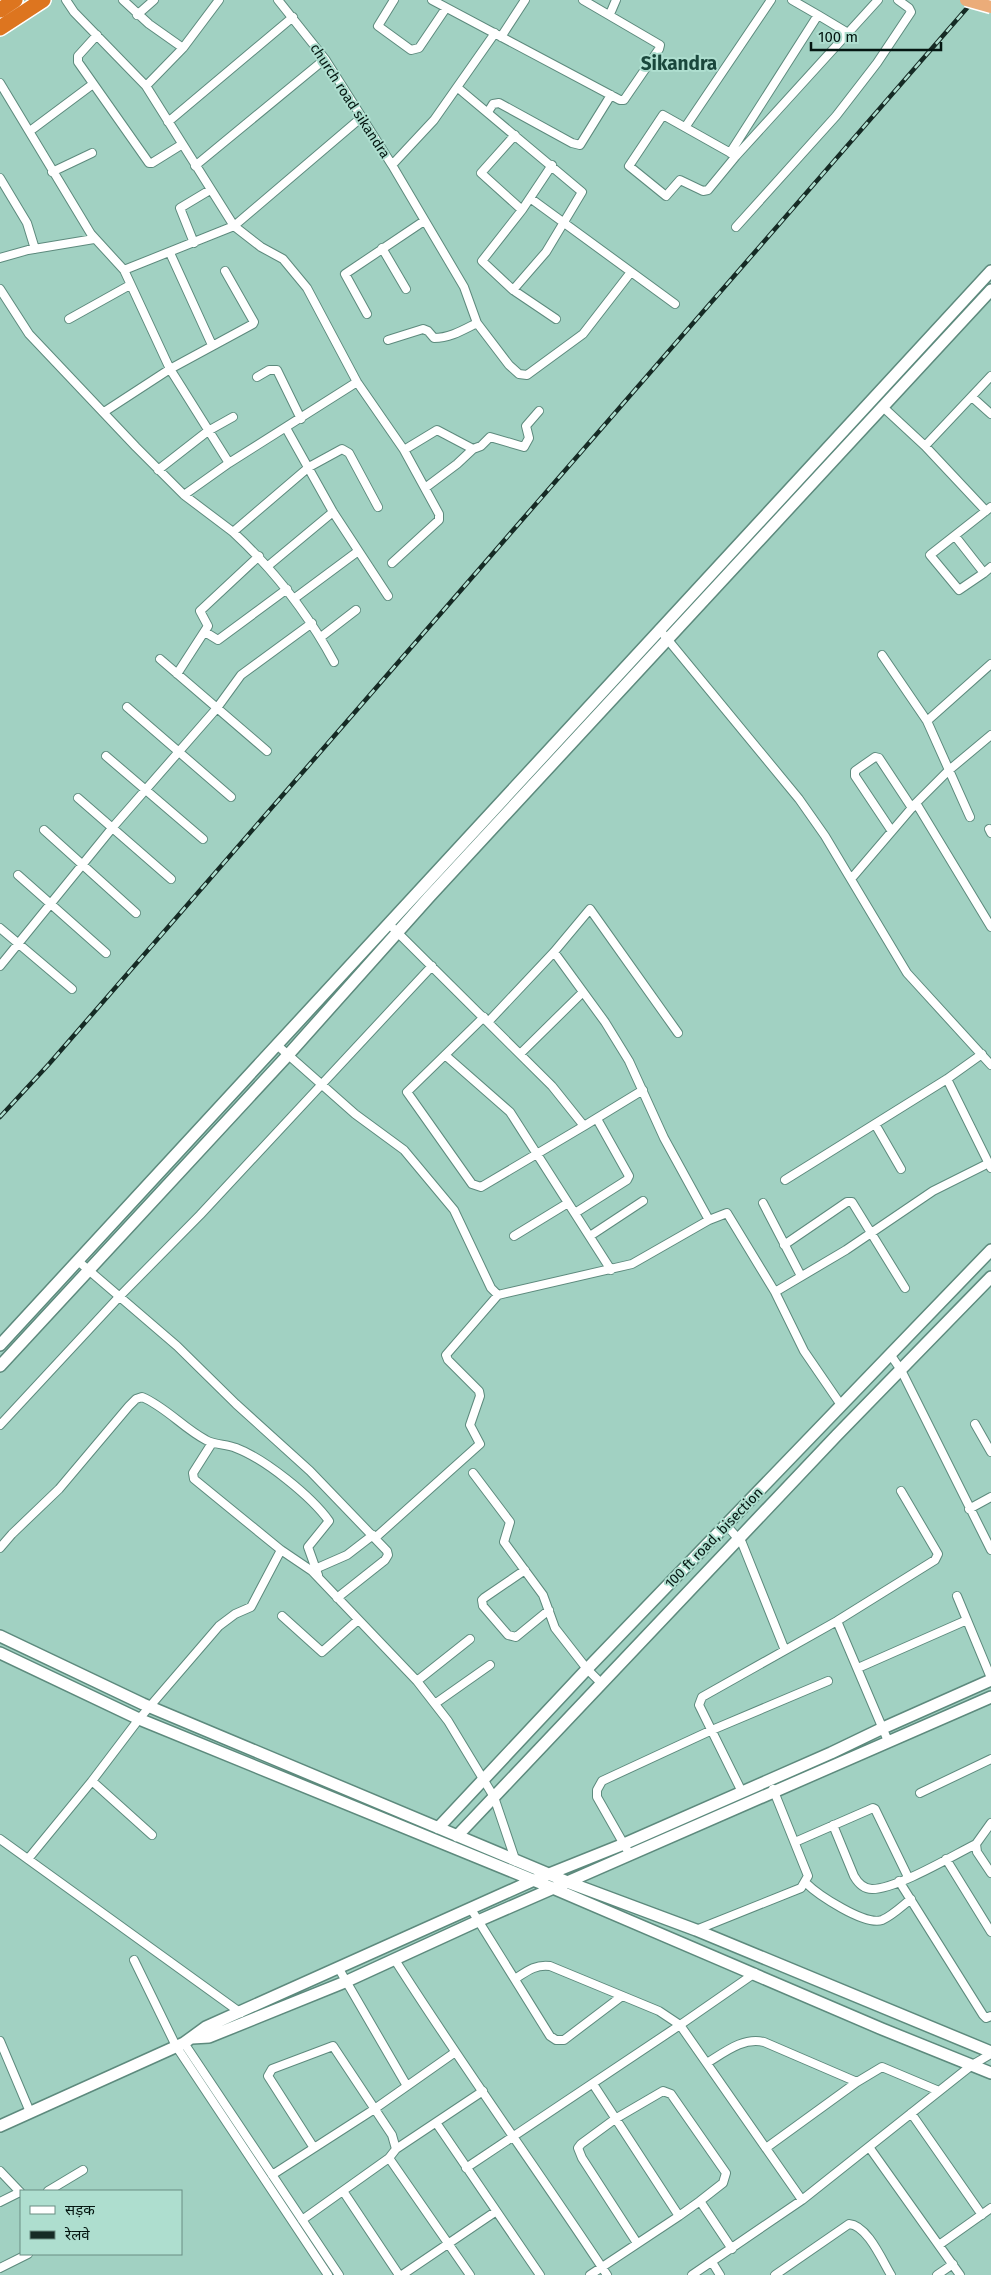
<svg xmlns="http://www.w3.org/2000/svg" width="991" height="2275" viewBox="0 0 991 2275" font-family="'Fira Sans','Noto Sans Devanagari',sans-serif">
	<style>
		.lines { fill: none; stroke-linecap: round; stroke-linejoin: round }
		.street-casing { stroke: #5d8a7d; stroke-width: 10 }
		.secondary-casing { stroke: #5d8a7d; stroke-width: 14 }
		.highway-casing { stroke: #fff; stroke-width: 18 }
		.street { stroke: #fff; stroke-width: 8 }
		.secondary { stroke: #fff; stroke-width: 11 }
		.highway { stroke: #dd751f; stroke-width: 15 }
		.rail-casing { stroke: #162b25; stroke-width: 4.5 }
		.rail { stroke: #aedecf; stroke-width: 2.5; stroke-dasharray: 8; stroke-linecap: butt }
		.primary-bridge-casing { stroke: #fff; stroke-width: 15; stroke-linecap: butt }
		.primary-bridge { stroke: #ebac79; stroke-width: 12 }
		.labels { text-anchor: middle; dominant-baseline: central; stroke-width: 4; stroke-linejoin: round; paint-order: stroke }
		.street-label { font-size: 14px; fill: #041611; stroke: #aedecf }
		.district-label { font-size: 19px; font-weight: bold; fill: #1a473c; stroke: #aedecf }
	</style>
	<rect width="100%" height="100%" fill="#a1d1c2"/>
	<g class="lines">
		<defs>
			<path id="street" d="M66,0L74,12L146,86L234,226L124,270
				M123,0L149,24L183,48
				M278,0L325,59L392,165L434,120L495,33
				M394,0L378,26L411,50L419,48L446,8
				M432,0L620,100H624L659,49L660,45L583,0
				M610,14L616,0
				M137,15L154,0
				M818,15L848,33
				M97,35L78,56V62L149,163H152L181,145
				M501,37L525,0
				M0,83L91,234L124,270L170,369L229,463
				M146,86L183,48L219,0
				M458,88L582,192L546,252L513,290L556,319
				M488,112L493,104L499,103L572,143L580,145L611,95
				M362,117L234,226L261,247L283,259L307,288L357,382L404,450L439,514V520L392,563
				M168,122L293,17
				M686,126L771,0
				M30,131L93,84
				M515,135L481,173L522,210
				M730,153L818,15L792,0
				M736,156L663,115L629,166L666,196L680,180L703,191L708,190L736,156L878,0
				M392,165L464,287L477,323L509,365L519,374L527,375L583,334L631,272
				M195,166L325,59
				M52,172L92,153
				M0,178L27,223L35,249
				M530,198L675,304
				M736,227L836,116L877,63L911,12L909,8L898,0
				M194,243L180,208L210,190
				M382,248L406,289
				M170,253L212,345
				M0,258L28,250L94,239
				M0,289L29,334L136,447L184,495L233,532
				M513,290L482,261L522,210L552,165
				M367,314L345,274L424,221
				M69,319L130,285
				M388,340L423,329L428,331L434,338C450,338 463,330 477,323
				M257,377L269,370H277L301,419
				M972,397L991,414
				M884,408L925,446L986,511
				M104,412L170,369L253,324L254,322L225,271
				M286,428L333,512L388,596
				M925,446L991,376
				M404,450L437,430L473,449L481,446L490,437L524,447L529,438L526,426L539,411
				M158,470L208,431L233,417
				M425,488L457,464L473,449
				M184,495L229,463L357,382
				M955,536L984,573L991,567
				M268,566L333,512
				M984,573L959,590L930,555L991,507
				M295,598L357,552
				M659,629L799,799L825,836L907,973L991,1065
				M205,632L218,640L287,589
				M321,637L356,610
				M882,655L927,721L970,817
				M160,659L267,751
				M334,662C307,612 275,571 233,532L309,467L342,449L349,453L378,507
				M177,674L208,626L200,611L259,556
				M127,707L231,797
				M927,721L991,664
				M106,756L203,839
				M78,798L171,879
				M916,803L991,927
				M989,829L991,833
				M44,830L136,913
				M891,830L855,776V771L875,757L879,758L912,808
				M18,875L106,953
				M851,879L916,803L948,771L991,735
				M389,924L552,1086L584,1126L643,1090
				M0,928L72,989
				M554,952L605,1022L629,1061L664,1138L709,1220
				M0,966L113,827L217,708L241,675L312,623
				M484,1017L407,1092L472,1184L481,1187L584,1126
				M489,1021L554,952L590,909L678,1033
				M277,1045L355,1114L404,1150L454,1210L491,1288L498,1295L632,1264L709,1220L727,1213L775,1292L846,1250L933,1191L989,1163
				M520,1054L583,992
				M445,1055L510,1112L611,1270
				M947,1079L991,1168
				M875,1124L901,1169
				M785,1180L947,1079L982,1054
				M763,1203L801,1276
				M575,1213L627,1180L629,1176L597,1119
				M514,1236L568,1203
				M590,1236L643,1201
				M784,1245L847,1202H852L905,1288
				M78,1261L177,1346L236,1404L310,1471L387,1551L388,1555L385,1560L337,1598
				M775,1292L804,1351L841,1405
				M890,1354L901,1370L991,1550
				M975,1424L991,1452
				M0,1425L119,1297L200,1215L432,966
				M212,1443L193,1473L194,1479L281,1550L312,1571L417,1681L448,1721L494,1797L516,1862
				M473,1473L510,1522L504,1542L543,1595L555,1628L587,1669L602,1684
				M969,1509L991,1497
				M727,1526L742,1543L784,1648
				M375,1538L480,1444L470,1425L480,1396L479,1391L448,1360L446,1355L498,1295
				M0,1548L12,1534L59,1489L129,1406L136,1399L142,1397C166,1407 183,1428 206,1440C215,1445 226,1444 236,1448C265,1459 311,1496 329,1521L308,1547L318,1575
				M315,1569L347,1555L373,1535
				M525,1570L484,1598L482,1600L483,1606L508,1635L516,1637L549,1610
				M957,1596L991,1678
				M282,1616L322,1652L358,1620
				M837,1621L888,1741
				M858,1668L967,1620
				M417,1681L470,1639
				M436,1703L490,1665
				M92,1781L139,1719L219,1626L235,1614L251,1607L281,1550
				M742,1792L699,1705L702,1697L837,1621L935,1560L938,1554L901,1491
				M920,1793L991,1759
				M991,1823L976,1844L977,1852L991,1873
				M833,1825L854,1876C858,1883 863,1889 872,1889C897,1889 952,1856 976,1844
				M0,1839L241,2013
				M795,1842L873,1808L875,1809L908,1877
				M630,1855L597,1797V1790L602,1781L712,1730L828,1681
				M28,1859L92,1781L152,1835
				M946,1859L991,1932
				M899,1881L983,2015L986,2018L991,2016
				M806,1883C818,1895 865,1926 882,1920C892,1916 902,1906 911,1899
				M471,1909L550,2036L556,2040H564L622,1996
				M696,1930L801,1888L808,1876L773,1789
				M134,1960L176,2046L328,2275
				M395,1960C463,2067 537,2169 607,2275
				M339,1969L407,2086
				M755,1973L680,2025L802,2200
				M0,2041L30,2112
				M184,2043L339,2275
				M707,2063C725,2052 743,2037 764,2042L857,2082
				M593,2084L679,2216L700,2201L732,2249
				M911,2113L982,2215
				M437,2124L540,2275
				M869,2147L960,2275
				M314,2148L268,2076L272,2069L333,2046L392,2135L396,2149L389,2158L470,2275
				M766,2148L857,2082L882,2067L939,2091
				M396,2149L483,2091
				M466,2168L680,2025L659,2011L550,1966C536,1964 527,1971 515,1979
				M0,2171L21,2193
				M272,2175L373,2110L454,2053
				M48,2191L83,2170
				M343,2191L399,2275
				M0,2202L20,2192
				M302,2220L389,2158
				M637,2243L582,2158L578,2148L581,2144L615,2119L663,2091L671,2094L726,2173L723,2183L700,2201
				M939,2245L991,2208
				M712,2262L720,2275
				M0,2268L28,2254
				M402,2275L495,2212
				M590,2275L679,2216
				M692,2275L802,2200L972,2065L991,2054
				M775,2275L849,2224C867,2225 882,2260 891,2275
				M937,2275L953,2264"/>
			<path id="secondary" d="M0,1345L991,271
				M0,1366L288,1055L429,897L991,290
				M0,1636L143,1704L570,1883L696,1930L991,2052
				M0,1653L139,1719L555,1889L882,2029L991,2073
				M438,1828L587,1669L991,1250
				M457,1836L837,1435L991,1277
				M192,2038L209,2037L345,1982L478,1921L991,1697
				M0,2126L184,2043L206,2027L534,1880L624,1844L831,1753L883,1728L991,1680"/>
			<path id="highway" d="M0,10L15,0
				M0,28L43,0"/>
		</defs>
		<use href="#street" class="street-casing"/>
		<use href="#secondary" class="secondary-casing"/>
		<use href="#highway" class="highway-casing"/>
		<use href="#street" class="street"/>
		<use href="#secondary" class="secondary"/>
		<use href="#highway" class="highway"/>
		<defs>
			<path id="rail" d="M0,1117L49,1064L974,0"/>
		</defs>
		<use href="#rail" class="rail-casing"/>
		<use href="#rail" class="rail"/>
		<defs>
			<path id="primary-bridge" d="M966,0L991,7"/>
		</defs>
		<use href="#primary-bridge" class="primary-bridge-casing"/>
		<use href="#primary-bridge" class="primary-bridge"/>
	</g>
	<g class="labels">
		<g class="street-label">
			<text transform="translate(350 101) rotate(57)">church road sikandra</text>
			<text transform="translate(714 1538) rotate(-46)">100 ft road, bisection</text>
		</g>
		<g class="district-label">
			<text x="679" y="63">Sikandra</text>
		</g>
	</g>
	<rect x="20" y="2190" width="162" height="65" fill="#aedecf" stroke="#6a8e83"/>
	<rect x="30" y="2206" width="25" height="8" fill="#ffffff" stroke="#6a8e83"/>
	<text x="65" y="2215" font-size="15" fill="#041611">सड़क</text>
	<rect x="30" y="2231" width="25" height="8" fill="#162b25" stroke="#6a8e83"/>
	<text x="65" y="2240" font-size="15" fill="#041611">रेलवे</text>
	<path d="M811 42v8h130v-8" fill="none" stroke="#041611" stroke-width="2.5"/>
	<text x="818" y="42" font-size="15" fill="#041611" stroke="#aedecf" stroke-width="4" paint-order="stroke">100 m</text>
</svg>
